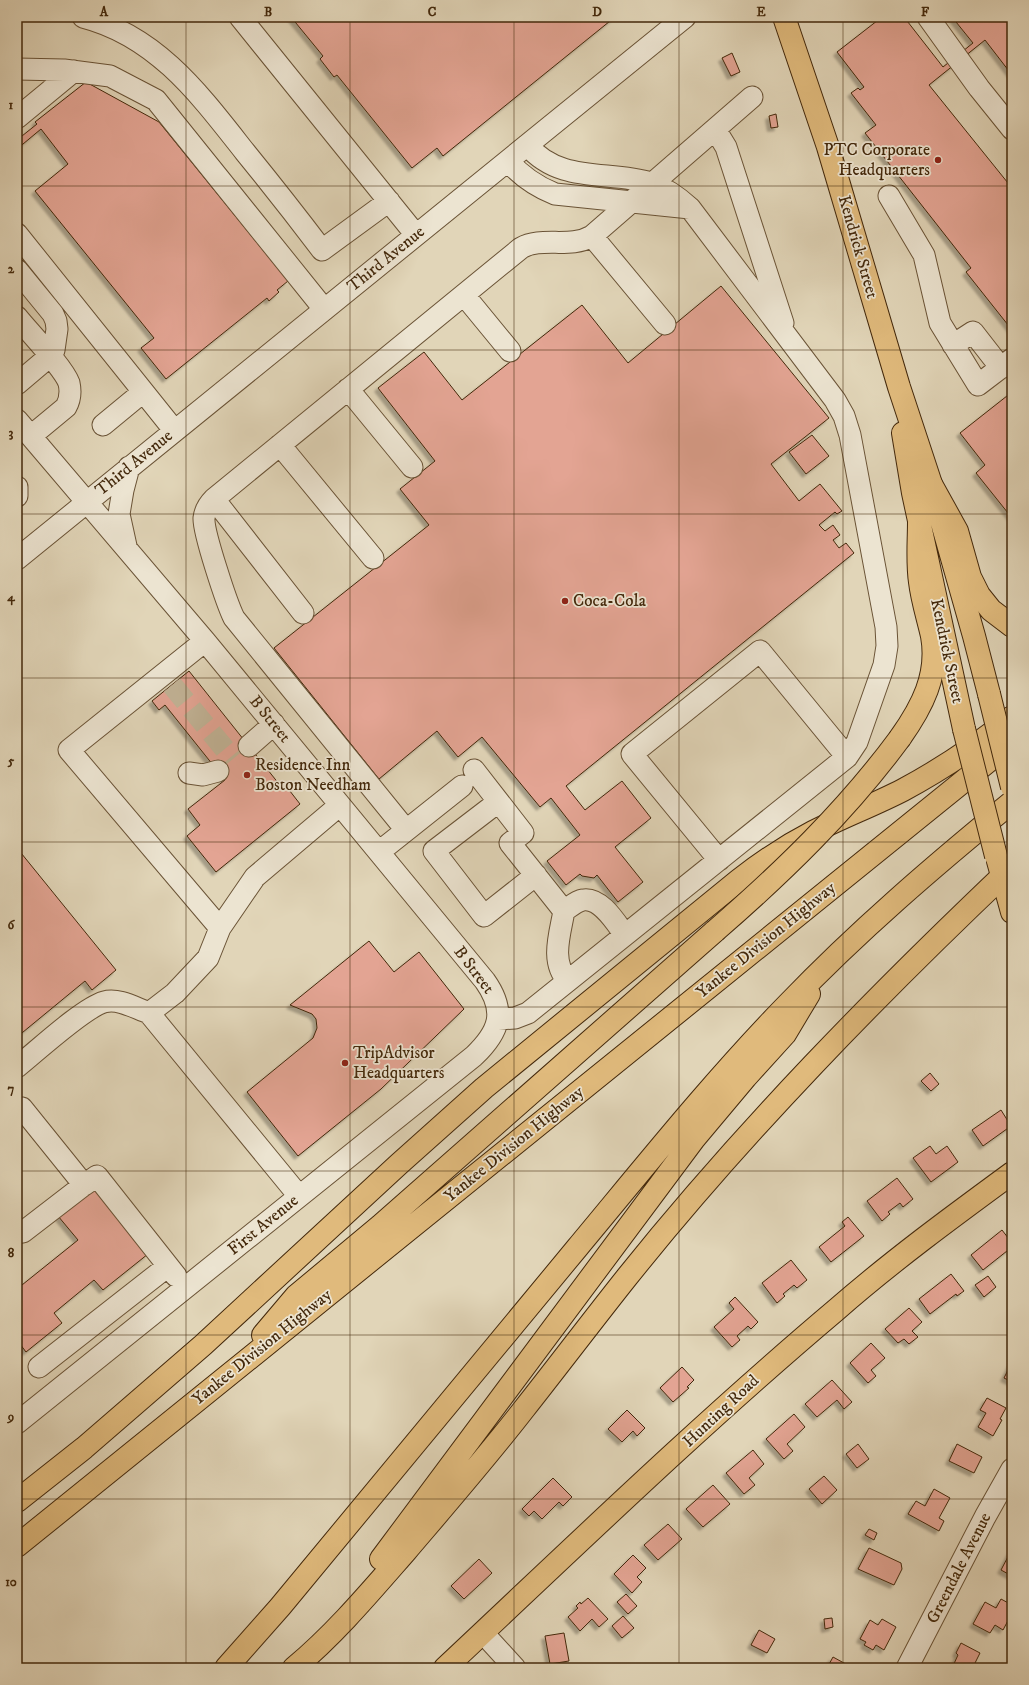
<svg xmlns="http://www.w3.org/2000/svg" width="1029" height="1685" viewBox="0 0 1029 1685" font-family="'IM FELL DW Pica',serif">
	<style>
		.building { fill: #e3a493; stroke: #43280b; filter: url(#shadow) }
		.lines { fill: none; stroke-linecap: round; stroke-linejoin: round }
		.minor-tunnel { stroke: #c1b295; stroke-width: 21; stroke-dasharray: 21 10; stroke-linecap: butt }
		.minor-casing { stroke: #6a5336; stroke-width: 23 }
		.major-casing { stroke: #43280b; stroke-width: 24 }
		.highway-casing { stroke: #43280b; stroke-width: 24 }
		.minor { stroke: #ece4d1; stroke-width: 21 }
		.major { stroke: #e0ba7c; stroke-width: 22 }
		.highway { stroke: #e0ba7c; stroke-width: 22 }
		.major-bridge-casing { stroke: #43280b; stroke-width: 24; stroke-linecap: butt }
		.highway-bridge-casing { stroke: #43280b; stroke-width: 24; stroke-linecap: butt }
		.major-bridge { stroke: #e0ba7c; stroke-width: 22 }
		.highway-bridge { stroke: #e0ba7c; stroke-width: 22 }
		.grid { fill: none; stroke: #43280b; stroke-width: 1; stroke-opacity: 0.55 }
		.poi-dot { fill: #8f2418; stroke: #ece4d1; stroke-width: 1.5 }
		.labels { text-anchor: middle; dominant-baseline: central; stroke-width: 3.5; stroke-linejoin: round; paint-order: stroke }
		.poi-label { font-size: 17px; fill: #43280b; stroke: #ece4d1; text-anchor: start }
		.street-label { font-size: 17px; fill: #43280b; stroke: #ece4d1 }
		.neatline { fill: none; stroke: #43280b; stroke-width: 1.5 }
		.grid-label { font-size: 13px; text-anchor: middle; font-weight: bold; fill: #43280b }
	</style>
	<defs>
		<filter id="shadow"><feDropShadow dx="-3.5" dy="3.5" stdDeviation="1" flood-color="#0004"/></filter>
	</defs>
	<rect width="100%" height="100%" fill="#e1d5b8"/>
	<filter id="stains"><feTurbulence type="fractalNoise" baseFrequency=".005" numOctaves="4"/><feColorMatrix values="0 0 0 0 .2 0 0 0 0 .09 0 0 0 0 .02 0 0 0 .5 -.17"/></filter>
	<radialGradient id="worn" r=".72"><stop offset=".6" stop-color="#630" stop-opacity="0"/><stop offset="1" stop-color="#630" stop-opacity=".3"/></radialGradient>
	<path class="building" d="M291,17H615L443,156L437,148L412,168L337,75L334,77L320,59L323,56Z
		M882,17H904L943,67L973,43L952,17H1012V75L985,40L929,85L1012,188V330L966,272L971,268L865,133L876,125L851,93L858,88L860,90L864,87L837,52Z
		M732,53L740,72L731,76L722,58Z
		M86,82L159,122L288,281L277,290L279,292L269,301L267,298L166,379L141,348L154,338L35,191L68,164L41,129L17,149V140L37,124L35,122Z
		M776,114L778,127L771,128L769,116Z
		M721,286L829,418L771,464L799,501L820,484L842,511L837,514L835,512L819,525L825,531L833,525L840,535L833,540L839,548L846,543L854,553L566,786L585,810L622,781L651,818L615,847L643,882L618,902L597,875L594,878L582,876L580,874L566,885L547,861L580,835L551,798L540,807L482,737L458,757L437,731L379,779L274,648L429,525L400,489L435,461L378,388L424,352L462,400L582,305L628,363Z
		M1012,392V518L976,473L985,465L960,433Z
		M812,435L829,456L806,474L789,452Z
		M189,671L283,789L286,786L300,804L216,872L187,836L200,825L188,809L225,780L165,705L159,710L152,701Z
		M17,848L116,970L92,990L85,981L17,1037Z
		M369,941L394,972L419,952L464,1009L381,1089L298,1156L247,1092L313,1038L317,1028L316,1019L312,1014L290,1005Z
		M930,1073L939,1084L931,1091L921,1081Z
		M1001,1110L1011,1126L983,1146L972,1130Z
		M930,1146L936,1154L947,1146L958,1162L931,1182L913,1158Z
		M897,1178L913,1199L903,1207L900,1203L888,1212L890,1214L882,1221L867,1201Z
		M94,1187L148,1254L103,1290L94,1280L54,1313L62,1323L26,1352L17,1340V1289L78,1240L58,1216Z
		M848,1217L864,1236L831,1262L819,1247L845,1226L842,1222Z
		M1002,1230L1012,1243V1247L983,1270L971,1255Z
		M791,1260L807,1280L797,1288L794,1285L783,1294L785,1296L777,1303L762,1283Z
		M951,1274L964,1291L957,1296L956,1294L930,1314L919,1299Z
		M988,1276L996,1287L984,1297L975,1285Z
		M735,1297L758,1322L751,1329L748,1326L737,1336L740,1340L732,1347L714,1327L734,1309L729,1303Z
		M909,1308L922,1322L912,1331L918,1337L909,1344L904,1339L898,1343L885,1329Z
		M871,1343L885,1358L871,1370L876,1376L868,1383L850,1363Z
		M1012,1362V1382L1004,1378Z
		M682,1367L694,1380L687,1387L689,1388L673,1402L660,1388Z
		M832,1380L852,1402L844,1409L837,1400L817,1417L805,1404Z
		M987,1398L1006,1408L1000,1419L1002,1420L993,1436L978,1427L986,1413L980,1410Z
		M627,1410L645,1428L637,1436L633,1431L622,1442L608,1429Z
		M794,1414L805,1427L787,1444L793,1451L784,1459L766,1439Z
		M858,1444L869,1459L857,1468L846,1454Z
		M957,1444L982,1457L974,1473L949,1461Z
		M753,1450L764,1464L749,1478L755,1485L744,1494L726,1473Z
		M824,1476L837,1490L822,1504L809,1489Z
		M553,1478L572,1497L563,1506L559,1502L542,1519L534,1511L529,1516L522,1509Z
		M713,1485L730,1504L703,1527L686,1509Z
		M934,1489L950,1498L939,1518L944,1521L939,1531L908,1514L916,1501L925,1506Z
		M668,1524L682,1539L658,1560L644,1545Z
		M869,1529L877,1533L874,1540L865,1535Z
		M869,1548L901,1563L902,1569L894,1585L858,1569Z
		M1011,1551L1012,1552V1576L1001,1570Z
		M633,1555L646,1568L637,1577L642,1582L632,1593L614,1574Z
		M479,1559L492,1573L464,1599L451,1586Z
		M626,1594L637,1606L628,1614L617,1602Z
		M588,1598L608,1619L599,1627L592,1619L580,1631L568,1617L578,1608L576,1606L580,1602L581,1604Z
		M1001,1599L1012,1605V1613L1003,1630L995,1625L990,1633L973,1624L985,1602L996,1608Z
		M623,1616L634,1628L622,1638L612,1626Z
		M832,1618L833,1627L825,1629L824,1619Z
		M882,1619L896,1627L884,1650L876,1645L873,1650L864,1645L866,1642L860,1639L870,1620L878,1625Z
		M759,1630L775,1639L767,1653L751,1645Z
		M564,1633L569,1661L550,1664L545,1636Z
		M961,1643L980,1653L975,1663L979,1665L978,1668H952L958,1655L956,1653Z
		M833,1657L853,1668L855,1664L862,1668H827Z"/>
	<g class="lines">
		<path class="minor-tunnel" d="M172,685L233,759"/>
		<defs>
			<path id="minor" d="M83,17C157,36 200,95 245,152C271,184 297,217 322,250L389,201
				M240,17L416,235
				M928,17L979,88L1012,129
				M17,69L64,70L110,76L156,100L324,309
				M17,118L74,71
				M715,129L726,147L783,323
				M508,161C521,176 535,186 555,194L690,208
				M889,196L924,255L940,323L978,385L1012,359
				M17,234L174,430
				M592,236L665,324
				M17,270L53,314L56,321L57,329L54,350L50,356L17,384
				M464,295L510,351
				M17,317C29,332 63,367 69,383C71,392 70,400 66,407L31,436
				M953,345L973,332L1001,368
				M348,389L412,467
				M17,420L205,641L485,981C507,1012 499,1032 474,1056L17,1423
				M103,425L143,392
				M280,445L373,558
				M17,487V496
				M214,499L303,613
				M126,546L119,514L123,490L129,467
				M17,559L685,17
				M205,641L69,750L220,928L255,877L340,805
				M249,746L274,724
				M474,770L523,833L510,843L564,911
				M189,773L203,775L218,771
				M498,802L434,851L484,916L536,875
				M406,830L234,618C227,604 203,532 204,518C205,510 208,505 214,499L521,248C542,236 570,249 592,236L752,97
				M379,852L462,786
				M719,860L632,754L760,651L847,757
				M220,928L208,958L175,993L149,1013L299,1196
				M568,981C550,962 560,934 564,911C570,907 576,901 583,900C601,897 616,923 625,935
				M498,1019L515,1018L528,1013L847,757L857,742L884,665L887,646L886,627L850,435L844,416L835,400L690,208C679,198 665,188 651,183C608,170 560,184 527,145
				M17,1067C36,1052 83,1008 104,1002C119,998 135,1008 149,1013
				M84,1185L97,1176L176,1276
				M17,1233L23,1232L84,1185L22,1108
				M39,1367L168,1266
				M483,1633L515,1668
				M907,1668L985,1517L1012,1469"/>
			<path id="major" d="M784,17L828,147L899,387L931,484L974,636L989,694
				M903,433L913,493L964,729
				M998,861L1012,912
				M445,1668C574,1547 701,1424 836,1310C892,1261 952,1217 1012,1173"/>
			<path id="highway" d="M931,484L957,531L970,577L979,595L991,610L1012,626
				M900,738C922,707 939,675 932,636C928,618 922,600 920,582C917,562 919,541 919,521
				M263,1335L296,1296L380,1226L715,931
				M17,1501L84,1448L203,1345L399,1164L484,1088L739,880C762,862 786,846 813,832C842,817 874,805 903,790C942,769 978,745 1012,717
				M17,1546L1012,742
				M381,1559L694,1139L746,1077L785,1034L809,994
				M226,1668L280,1607C379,1487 478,1367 577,1248C646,1165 713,1081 788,1004C858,931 934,866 1012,802
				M294,1668C335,1634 371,1591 406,1551C446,1504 486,1458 524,1409C558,1366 592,1321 627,1277C744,1131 876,996 1012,867"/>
		</defs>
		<use href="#minor" class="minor-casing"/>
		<use href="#major" class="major-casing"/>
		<use href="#highway" class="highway-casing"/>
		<use href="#minor" class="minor"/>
		<use href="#major" class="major"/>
		<use href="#highway" class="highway"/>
		<defs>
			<path id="major-bridge" d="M989,694L1012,787
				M964,729L996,856"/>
			<path id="highway-bridge" d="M715,931C783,872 847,810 900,738"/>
		</defs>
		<use href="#major-bridge" class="major-bridge-casing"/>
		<use href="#highway-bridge" class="highway-bridge-casing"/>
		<use href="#major-bridge" class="major-bridge"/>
		<use href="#highway-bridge" class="highway-bridge"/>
	</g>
	<path class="grid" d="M186,17V1668M350,17V1668M514,17V1668M679,17V1668M843,17V1668M17,186H1012M17,350H1012M17,514H1012M17,678H1012M17,842H1012M17,1007H1012M17,1171H1012M17,1335H1012M17,1499H1012"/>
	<g class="poi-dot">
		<circle cx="938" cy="160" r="4"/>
		<circle cx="565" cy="601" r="4"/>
		<circle cx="247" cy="775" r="4"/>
		<circle cx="345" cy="1063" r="4"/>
	</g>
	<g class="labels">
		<g class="poi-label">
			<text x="930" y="150" text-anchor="end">PTC Corporate<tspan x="930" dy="20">Headquarters</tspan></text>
			<text x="573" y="601">Coca-Cola</text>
			<text x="255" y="765">Residence Inn<tspan x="255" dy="20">Boston Needham</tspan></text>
			<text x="353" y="1053">TripAdvisor<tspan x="353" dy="20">Headquarters</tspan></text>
		</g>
		<g class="street-label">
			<text transform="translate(858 247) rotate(74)">Kendrick Street</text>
			<text transform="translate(386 259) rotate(-39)">Third Avenue</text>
			<text transform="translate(134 463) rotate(-39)">Third Avenue</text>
			<text transform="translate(947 651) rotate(78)">Kendrick Street</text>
			<text transform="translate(270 719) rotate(51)">B Street</text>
			<text transform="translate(766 940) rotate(-39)">Yankee Division Highway</text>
			<text transform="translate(474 970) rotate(53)">B Street</text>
			<text transform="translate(514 1144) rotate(-39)">Yankee Division Highway</text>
			<text transform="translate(263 1225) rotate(-39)">First Avenue</text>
			<text transform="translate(262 1347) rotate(-39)">Yankee Division Highway</text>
			<text transform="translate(721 1411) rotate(-43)">Hunting Road</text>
			<text transform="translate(959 1568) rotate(-63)">Greendale Avenue</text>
		</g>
	</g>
	<rect width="1029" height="1685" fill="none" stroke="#e1d5b8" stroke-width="44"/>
	<rect x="22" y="22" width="985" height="1641" class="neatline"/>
	<g class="grid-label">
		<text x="104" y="16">A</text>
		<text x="268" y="16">B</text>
		<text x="432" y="16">C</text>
		<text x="597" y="16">D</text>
		<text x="761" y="16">E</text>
		<text x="925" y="16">F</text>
		<text x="11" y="109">1</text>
		<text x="11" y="273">2</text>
		<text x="11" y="437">3</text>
		<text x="11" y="601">4</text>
		<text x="11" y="765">5</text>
		<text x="11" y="929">6</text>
		<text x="11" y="1093">7</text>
		<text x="11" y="1257">8</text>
		<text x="11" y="1421">9</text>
		<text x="11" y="1586">10</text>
	</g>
	<rect width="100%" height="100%" filter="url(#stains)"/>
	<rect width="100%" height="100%" fill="url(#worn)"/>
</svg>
